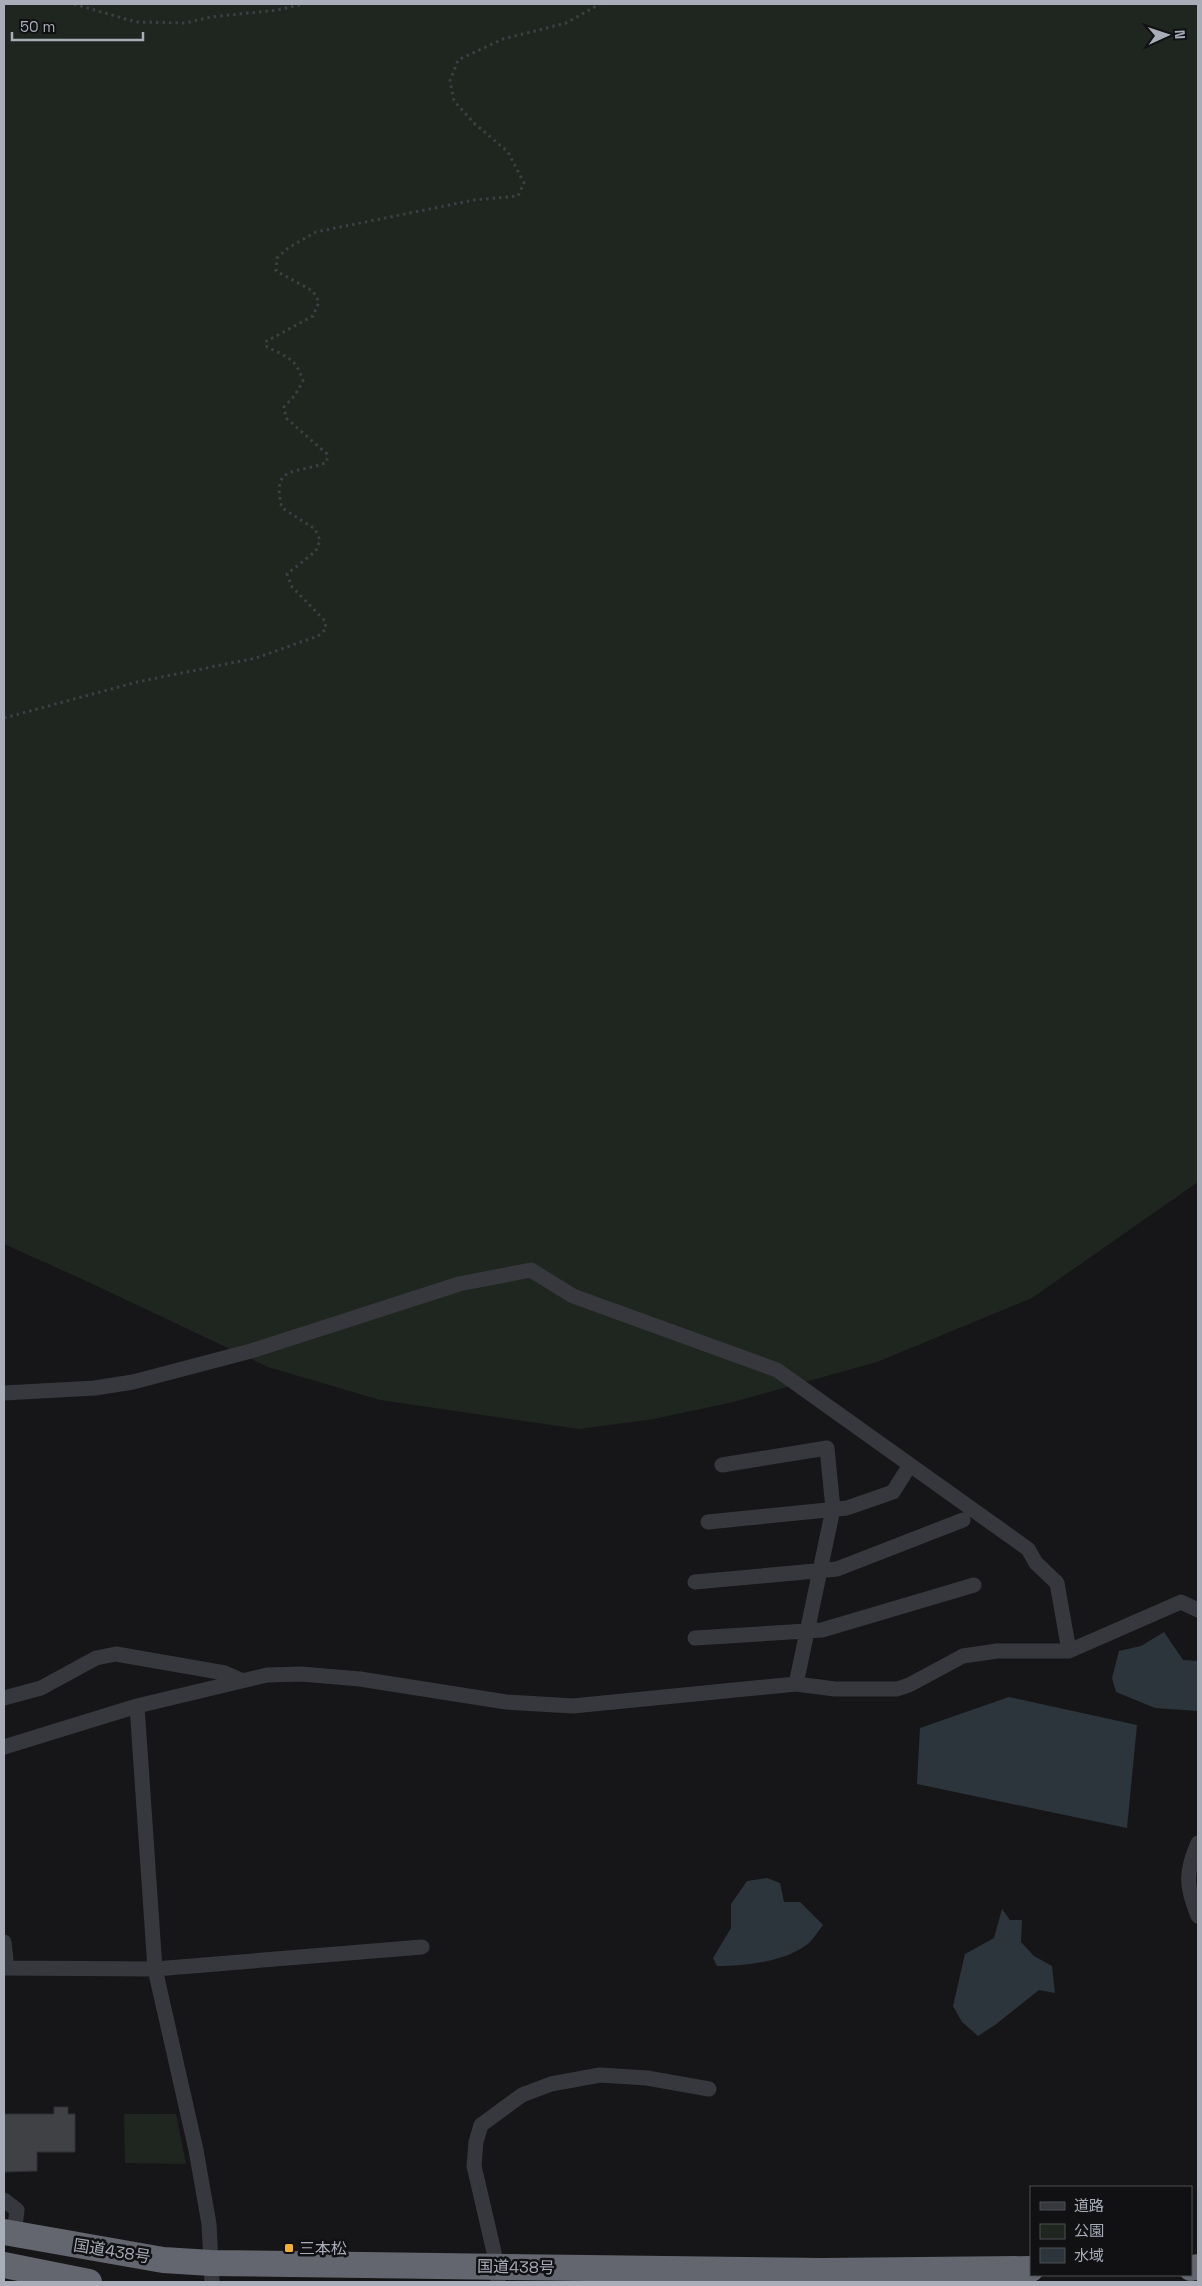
<svg xmlns="http://www.w3.org/2000/svg" width="1202" height="2286" viewBox="0 0 1202 2286" font-family="'Space Grotesk','Noto Sans JP',sans-serif">
	<style>
		.green { fill: #1e261f }
		.water { fill: #2c353c }
		.building { fill: #404145; stroke: #303034 }
		.lines { fill: none; stroke-linecap: round; stroke-linejoin: round }
		.path { stroke: #3d3f44; stroke-width: 3; stroke-dasharray: 2.5 4; stroke-linecap: butt }
		.street { stroke: #37383d; stroke-width: 15 }
		.highway { stroke: #63666e; stroke-width: 26 }
		.poi-dot { fill: #f2b134; stroke: #111113; stroke-width: 2 }
		.labels { text-anchor: middle; dominant-baseline: central; stroke-width: 5; stroke-linejoin: round; paint-order: stroke }
		.poi-label { font-size: 16px; fill: #a8adb8; stroke: #111113; text-anchor: start }
		.street-label { font-size: 16px; fill: #a8adb8; stroke: #111113 }
	</style>
	<rect width="100%" height="100%" fill="#161618"/>
	<path class="green" d="M4,4H1198V1182L1032,1298L877,1362L733,1402L654,1419L579,1429L380,1400L268,1367L84,1280L4,1244Z
		M124,2114H176L186,2164L125,2163Z"/>
	<path class="water" d="M1164,1632L1183,1660L1198,1661V1711L1155,1708L1116,1692L1112,1678L1119,1651L1141,1646Z
		M1009,1697L1137,1725L1127,1828L917,1784L920,1728Z
		M767,1878L780,1883L784,1902H800L823,1925C819,1930 814,1938 809,1943C786,1962 745,1966 717,1966L713,1958L731,1928V1904L747,1881Z
		M1002,1909L1010,1920H1022L1021,1942L1034,1956L1052,1966L1055,1993L1039,1990L995,2025L978,2036L962,2022L953,2006L965,1954L994,1938Z"/>
	<path class="building" d="M54,2107H68V2114H75V2152H37V2171L4,2172V2114H54Z"/>
	<g class="lines">
		<path class="path" d="M74,4L136,22L185,23L211,17L278,10L303,4
			M4,718L137,682L256,658L318,636L326,629L325,621L292,587L287,574L316,551L320,540L315,529L282,508C270,462 299,475 327,462V454L286,418L284,407L295,395L303,381C296,358 287,357 267,347L265,342L313,316L319,302L313,291L276,271L277,258L288,248L316,232L474,200L518,196L524,183L508,152L474,123L454,101L450,81L458,60L503,39L566,23L600,4"/>
		<path class="street" d="M4,1393L95,1388L133,1382L251,1351L459,1284L531,1270L573,1296L777,1370L1028,1549L1036,1563L1057,1583L1069,1651
			M722,1465L827,1448L833,1509L796,1684
			M708,1522L847,1508L893,1492L910,1465
			M695,1582L837,1569L963,1520
			M695,1638L822,1630L974,1585
			M4,1698L41,1688L96,1658L116,1654L225,1673L241,1680
			M137,1706L155,1969L196,2150L209,2224L212,2282
			M4,1747L137,1706L267,1675L301,1674L360,1679L506,1702L573,1706L796,1684L835,1689H897L909,1685L963,1656L997,1651H1069L1181,1602L1198,1610
			M1198,1843C1185,1872 1186,1887 1198,1916
			M4,1942L7,1968
			M4,1968L155,1969L422,1947
			M4,2200L17,2210L14,2234
			M498,2282L494,2252L474,2166L476,2142L481,2125L522,2095L551,2084L600,2075L647,2078L709,2089"/>
		<path class="highway" d="M4,2232L163,2260L211,2263L822,2271L1031,2269
			M4,2265L89,2282
			M1191,2268L1198,2267"/>
	</g>
	<rect class="poi-dot" x="284" y="2243" width="10" height="10" rx="2.5"/>
	<g class="labels">
		<g class="poi-label">
			<text x="299" y="2248">三本松</text>
		</g>
		<g class="street-label">
			<text transform="translate(112 2251) rotate(9)">国道438号</text>
			<text transform="translate(516 2267) rotate(1)">国道438号</text>
		</g>
	</g>
	<rect width="1202" height="2286" fill="none" stroke="#a8adb8" stroke-width="10"/>
	<rect x="1030" y="2186" width="162" height="90" fill="#111113" stroke="#4d4f55"/>
	<rect x="1040" y="2202" width="25" height="8" fill="#37383d" stroke="#4d4f55"/>
	<text x="1074" y="2211" font-size="15" fill="#a8adb8">道路</text>
	<rect x="1040" y="2224" width="25" height="15" fill="#1e261f" stroke="#4d4f55"/>
	<text x="1074" y="2236" font-size="15" fill="#a8adb8">公園</text>
	<rect x="1040" y="2248" width="25" height="15" fill="#2c353c" stroke="#4d4f55"/>
	<text x="1074" y="2261" font-size="15" fill="#a8adb8">水域</text>
	<g transform="translate(1167 35) rotate(87)" stroke="#111113" stroke-width="4" paint-order="stroke">
	<path d="M0-4L9 19L0 12L-9 19Z" fill="#a8adb8"/>
	<text y="-8" font-size="14" font-weight="bold" text-anchor="middle" fill="#a8adb8">N</text>
	</g>
	<path d="M12 32v8h131v-8" fill="none" stroke="#a8adb8" stroke-width="2.5"/>
	<text x="20" y="32" font-size="15" fill="#a8adb8" stroke="#111113" stroke-width="4" paint-order="stroke">50 m</text>
</svg>
